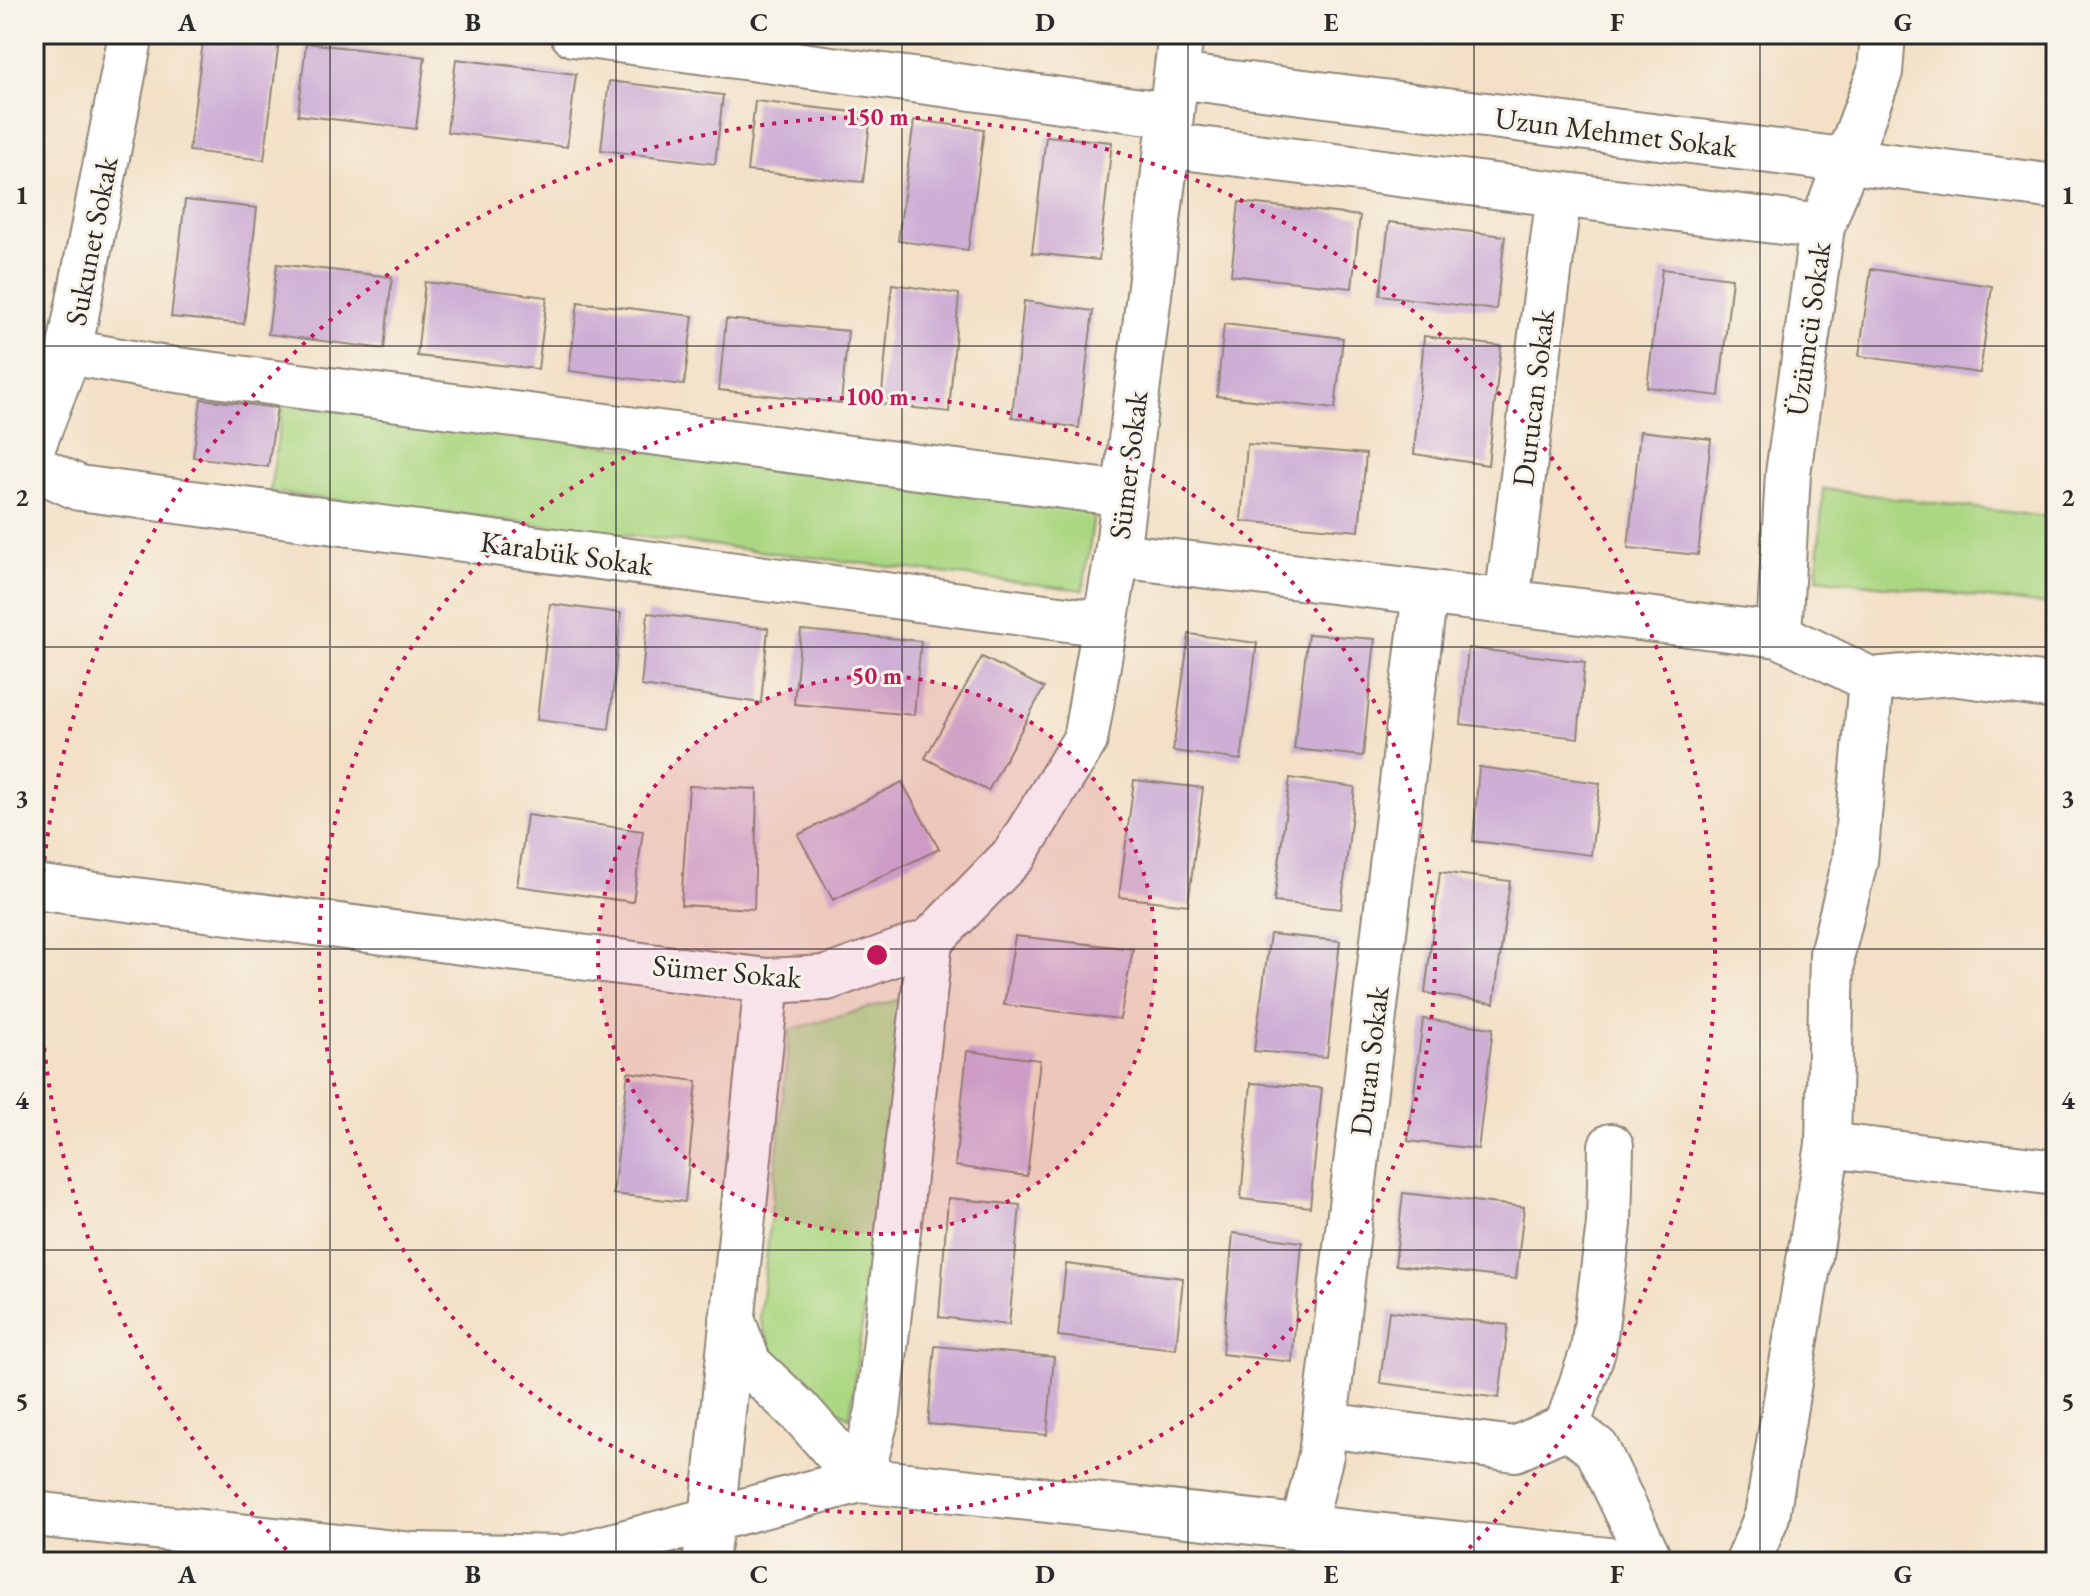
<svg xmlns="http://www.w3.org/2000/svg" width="2090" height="1596" viewBox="0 0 2090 1596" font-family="'EB Garamond',serif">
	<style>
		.green { fill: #acd782; stroke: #6c8156; stroke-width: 2 }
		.building { fill: #ceaed5 }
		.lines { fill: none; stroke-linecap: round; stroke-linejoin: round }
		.minor-casing { stroke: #8f8678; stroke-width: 48 }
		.minor { stroke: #fff; stroke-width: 44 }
		.grid { fill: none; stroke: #2b2b2b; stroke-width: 2; stroke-opacity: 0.55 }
		.ring { fill: none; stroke: #c2185b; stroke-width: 4; stroke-dasharray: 4 8 }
		.labels { text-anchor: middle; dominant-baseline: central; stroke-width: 6; stroke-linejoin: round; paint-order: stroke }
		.street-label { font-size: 30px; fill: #2b2b2b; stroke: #f7f3e8 }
		.centre { fill: #c2185b; stroke: #f7f3e8; stroke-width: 4 }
		.ring-label { font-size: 24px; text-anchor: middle; font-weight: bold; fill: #c2185b; stroke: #f7f3e8; stroke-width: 6; stroke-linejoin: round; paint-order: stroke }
		.neatline { fill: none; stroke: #2b2b2b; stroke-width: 3 }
		.grid-label { font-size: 26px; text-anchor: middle; font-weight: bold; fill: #2b2b2b }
	</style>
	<rect width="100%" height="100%" fill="#f7f3e8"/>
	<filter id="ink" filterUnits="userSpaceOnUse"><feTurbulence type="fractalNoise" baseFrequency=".0125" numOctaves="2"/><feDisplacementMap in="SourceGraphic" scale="16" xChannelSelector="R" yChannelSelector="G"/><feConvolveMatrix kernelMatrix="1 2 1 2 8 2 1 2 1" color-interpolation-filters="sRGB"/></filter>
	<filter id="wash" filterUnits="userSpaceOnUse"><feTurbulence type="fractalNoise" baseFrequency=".006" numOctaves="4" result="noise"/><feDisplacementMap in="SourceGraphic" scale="32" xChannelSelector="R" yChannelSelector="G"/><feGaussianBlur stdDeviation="1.8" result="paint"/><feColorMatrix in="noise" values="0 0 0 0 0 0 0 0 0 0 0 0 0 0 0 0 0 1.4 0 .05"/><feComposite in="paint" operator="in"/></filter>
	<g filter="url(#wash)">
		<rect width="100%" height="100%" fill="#f3e0c6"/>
		<path class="green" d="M283,404L1095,508L1083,590L270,492Z
			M1823,489L2056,518V606L1817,578Z
			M904,998L850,1418L806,1390L772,1351L760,1318L790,1030Z"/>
		<g id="blocks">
			<path class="building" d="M204,34L279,41L264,160L189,151Z
				M306,43L425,57L416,129L298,115Z
				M456,59L576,74L567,147L447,132Z
				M609,81L723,95L715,164L601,150Z
				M755,101L871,114L863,182L747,171Z
				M914,120L984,129L968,250L898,241Z
				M1046,136L1112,142L1099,260L1032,253Z
				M185,200L257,208L244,324L171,317Z
				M1239,202L1360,216L1352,288L1231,275Z
				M1389,222L1505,236L1496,310L1380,295Z
				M277,264L392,277L384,349L268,334Z
				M1662,269L1732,278L1719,396L1647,387Z
				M1871,269L1992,286L1980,373L1859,356Z
				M425,282L547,297L538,369L417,356Z
				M892,284L959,294L949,412L881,404Z
				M1024,301L1093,311L1079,428L1012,417Z
				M578,302L693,316L684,385L569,371Z
				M726,319L848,331L841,403L719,390Z
				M1224,324L1343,338L1335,409L1217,396Z
				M1424,336L1501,346L1488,465L1414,454Z
				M201,399L277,408L268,467L193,457Z
				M1640,431L1711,439L1698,555L1628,548Z
				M1247,444L1366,454L1359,531L1241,521Z
				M550,604L621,613L609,729L537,720Z
				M648,613L768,628L761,703L641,686Z
				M801,630L921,641L914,715L794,704Z
				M1189,634L1257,643L1241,760L1173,751Z
				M1308,634L1375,639L1363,756L1294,749Z
				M1468,648L1585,662L1578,738L1461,724Z
				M982,657L1044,688L988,791L925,758Z
				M1479,767L1600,783L1591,855L1473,841Z
				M1290,778L1355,787L1341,909L1274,902Z
				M1134,780L1203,788L1188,905L1119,897Z
				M902,782L939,849L833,900L798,835Z
				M689,786L757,789L754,909L681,905Z
				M527,815L643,831L633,902L517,886Z
				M1440,872L1510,881L1494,1003L1425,993Z
				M1270,934L1340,941L1327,1057L1254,1051Z
				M1015,936L1133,949L1120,1019L1004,1005Z
				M1423,1019L1493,1028L1478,1149L1408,1141Z
				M967,1051L1040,1060L1027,1176L955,1166Z
				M628,1072L697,1081L685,1202L613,1194Z
				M1251,1083L1322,1088L1310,1207L1241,1199Z
				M1403,1193L1524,1207L1516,1279L1395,1265Z
				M948,1198L1020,1205L1009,1325L939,1317Z
				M1233,1233L1302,1242L1292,1362L1222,1354Z
				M1066,1264L1183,1278L1176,1349L1058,1336Z
				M1389,1311L1508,1325L1499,1398L1380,1383Z
				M935,1346L1054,1357L1047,1435L928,1424Z"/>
		</g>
	</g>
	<g filter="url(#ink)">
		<use href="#blocks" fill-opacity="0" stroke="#8f8678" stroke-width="2"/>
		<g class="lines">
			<defs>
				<path id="minor" d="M573,34L1171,115
					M1176,76L2056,187
					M1167,145L1822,227
					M69,352L154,367L1124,494
					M34,444L69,352L131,34
					M34,467L79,488L1105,624
					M1117,555L1779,635L1871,680L1951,673L2056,687
					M1507,602L1559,194
					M1779,635L1788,474L1822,227L1880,72L1883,34
					M34,887L767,981L827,978L930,941L1015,854L1085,740L1117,555L1181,34
					M1828,1145L2056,1173
					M732,1319L749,1364L803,1415L860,1480L878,1412L930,941
					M1325,1425L1515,1449L1567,1426L1593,1351L1609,1224L1611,1146
					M1567,1426L1597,1449L1651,1562
					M34,1514L413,1555L566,1558L860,1480L1627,1562
					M1303,1527L1321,1455L1425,592
					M705,1562L712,1520L767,981
					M1748,1562L1767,1516L1828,1145L1832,954L1855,861L1871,680"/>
			</defs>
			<use href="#minor" class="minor-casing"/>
			<use href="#minor" class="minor"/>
		</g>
	</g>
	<path class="grid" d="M330,34V1562M616,34V1562M902,34V1562M1188,34V1562M1474,34V1562M1760,34V1562M34,346H2056M34,647H2056M34,949H2056M34,1250H2056"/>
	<circle cx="877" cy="955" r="279" fill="#c2185b" fill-opacity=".12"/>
	<g class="ring">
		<circle cx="877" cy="955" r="279"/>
		<circle cx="877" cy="955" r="558"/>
		<path d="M295 1558A838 838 0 1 1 1459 1558"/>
	</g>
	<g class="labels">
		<g class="street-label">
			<text transform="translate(1616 132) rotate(7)">Uzun Mehmet Sokak</text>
			<text transform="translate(91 241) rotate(-79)">Sukunet Sokak</text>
			<text transform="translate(1808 329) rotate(-82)">Üzümcü Sokak</text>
			<text transform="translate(1533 398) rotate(-83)">Durucan Sokak</text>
			<text transform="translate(1128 465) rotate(-83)">Sümer Sokak</text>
			<text transform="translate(567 553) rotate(8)">Karabük Sokak</text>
			<text transform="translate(727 971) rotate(5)">Sümer Sokak</text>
			<text transform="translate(1369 1061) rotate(-83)">Duran Sokak</text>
		</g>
	</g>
	<circle cx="877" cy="955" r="12" class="centre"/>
	<g class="ring-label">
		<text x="877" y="125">150 m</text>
		<text x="877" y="405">100 m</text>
		<text x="877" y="684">50 m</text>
	</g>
	<rect width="2090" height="1596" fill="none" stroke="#f7f3e8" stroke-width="88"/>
	<rect x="44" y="44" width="2002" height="1508" class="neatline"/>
	<g class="grid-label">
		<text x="187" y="31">A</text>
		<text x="473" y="31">B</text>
		<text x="759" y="31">C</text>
		<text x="1045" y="31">D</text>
		<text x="1331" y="31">E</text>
		<text x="1617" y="31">F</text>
		<text x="1903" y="31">G</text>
		<text x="22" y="204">1</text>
		<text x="2068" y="204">1</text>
		<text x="22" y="506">2</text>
		<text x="2068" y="506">2</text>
		<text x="22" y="807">3</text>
		<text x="2068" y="807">3</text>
		<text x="22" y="1109">4</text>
		<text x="2068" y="1109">4</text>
		<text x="22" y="1410">5</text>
		<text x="2068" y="1410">5</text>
		<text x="187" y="1583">A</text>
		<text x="473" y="1583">B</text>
		<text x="759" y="1583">C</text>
		<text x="1045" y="1583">D</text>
		<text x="1331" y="1583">E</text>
		<text x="1617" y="1583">F</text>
		<text x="1903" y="1583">G</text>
	</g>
</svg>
